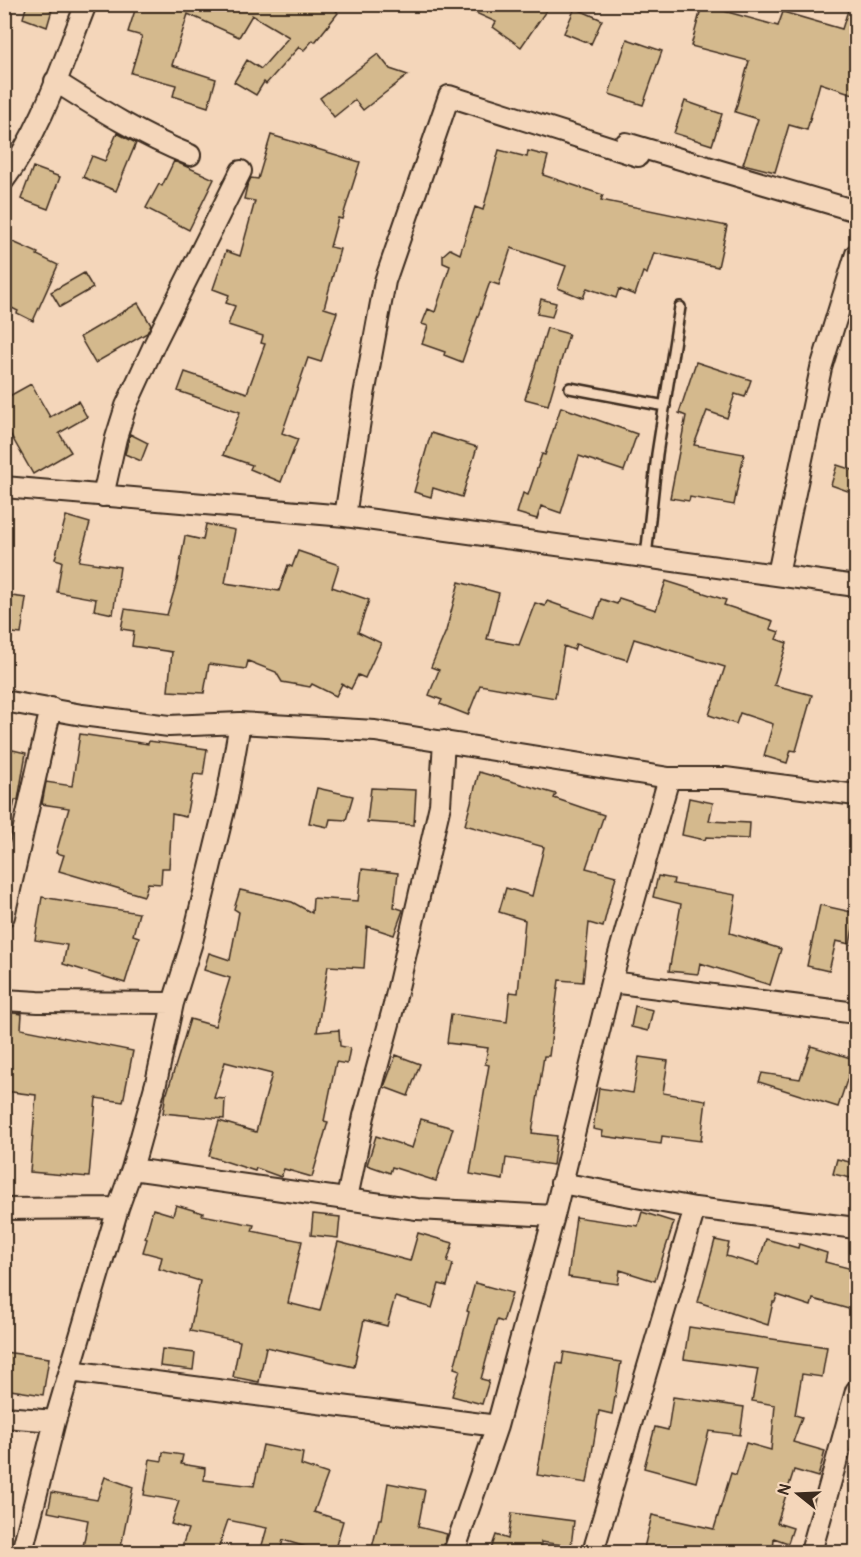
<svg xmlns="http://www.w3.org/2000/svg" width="861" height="1557" viewBox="0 0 861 1557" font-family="Pangolin,sans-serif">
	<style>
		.building { fill: #d4b98d; stroke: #3b2a1e; stroke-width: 1.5 }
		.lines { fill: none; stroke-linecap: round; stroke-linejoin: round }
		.service-casing { stroke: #3b2a1e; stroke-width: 14 }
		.minor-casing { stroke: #3b2a1e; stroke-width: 24 }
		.service { stroke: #f4d6ba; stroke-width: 9 }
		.minor { stroke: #f4d6ba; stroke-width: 20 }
	</style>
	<rect width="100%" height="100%" fill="#f4d6ba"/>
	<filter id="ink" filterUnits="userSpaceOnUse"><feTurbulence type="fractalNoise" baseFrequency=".0167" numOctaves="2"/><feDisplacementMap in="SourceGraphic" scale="12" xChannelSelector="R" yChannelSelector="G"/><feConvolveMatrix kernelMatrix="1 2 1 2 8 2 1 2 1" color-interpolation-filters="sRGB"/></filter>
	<g filter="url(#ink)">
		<path class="building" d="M27,4H37L52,10L47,27L23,18Z
			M137,4H331L338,13L315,42L313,40L304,50L299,47L266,84L264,82L256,95L234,82L247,60L261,69L289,37L252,15L239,37L188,14L172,65L216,79L208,107L173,96L176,85L131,73L142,36L128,32Z
			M456,4H537L546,11L521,47L493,27L496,22Z
			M850,4H856V95L820,83L807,130L789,125L775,172L743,164L758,119L735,112L749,61L691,46L702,5L778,26L783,12L842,29Z
			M575,8L602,20L591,44L564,33Z
			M627,39L662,51L643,105L609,94Z
			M378,54L390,69L408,75L363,110L355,100L334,117L320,98Z
			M685,101L722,114L712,145L674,133Z
			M117,133L136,143L116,191L83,177L92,156L105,161Z
			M271,135L360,162L342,219L338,218L330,247L340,249L324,308L337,312L321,362L308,358L282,433L298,439L281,482L250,469L252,465L223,455L240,412L178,391L185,372L247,393L265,344L261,343L263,336L228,325L235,306L226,303L229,295L213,289L226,251L240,256L255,201L244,199L247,186L251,178L258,179Z
			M499,150L527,157L528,151L548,156L543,175L603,195L601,200L727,226L718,267L654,253L647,274L643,272L635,295L619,289L616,298L587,288L583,298L558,288L566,266L511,248L499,285L490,282L462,362L444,355L445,352L422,344L428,326L422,324L428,309L435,312L450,266L443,263V255L450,249L460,254L475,207L483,210Z
			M174,161L214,179L189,230L146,208L159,184L162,186Z
			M33,167L60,177L48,209L21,199Z
			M4,238L38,253L37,255L58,265L33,321L17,313L18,311L4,304Z
			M84,273L93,288L60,307L51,292Z
			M541,299L556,303L552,317L537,314Z
			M138,303L151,325L147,333L95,363L80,337Z
			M547,328L569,334L548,405L525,399Z
			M696,362L751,380L745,397L735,394L727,418L707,411L694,445L744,454L734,505L690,497L689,501L670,498L686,416L679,413Z
			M31,384L50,417L78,401L87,417L59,433L71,452L33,474L4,423V399Z
			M561,407L637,434L624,471L579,456L561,513L541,506L537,519L517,513L523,493L528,495L542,454L545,455Z
			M431,433L477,447L462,497L433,488L431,497L414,492Z
			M130,434L148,443L141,461L125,454Z
			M837,465L856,471V494L831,485Z
			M66,516L90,523L79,561L120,567L113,614L94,610L96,599L57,592L62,561L55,559Z
			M206,524L235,530L225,583L279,591L288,565L292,567L298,551L339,565L332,587L369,600L358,632L381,643L365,678L358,675L351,689L342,684L336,696L312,684L310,687L282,682L276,672L248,661L246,669L209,664L204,693L168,691L172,652L132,646L134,631L121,629L125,609L167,615L177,581L185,536L203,540Z
			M666,581L726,600L724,605L773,621L770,629L779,632L776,639L787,643L774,685L812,695L796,751L791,750L787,763L764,756L773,724L740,713L736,724L709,715L725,667L634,639L627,660L576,644L574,650L564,646L555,698L480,685L468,715L440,704L442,700L429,695L439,670L431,667L446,631L459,582L499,593L487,639L519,645L535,603L545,606L547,601L595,618L601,599L617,604L619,598L656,610Z
			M4,595L26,598L21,634L4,632Z
			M80,734L148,744L149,741L207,749L203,775L194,774L186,817L172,814L169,868H162L161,884L148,883L144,896L59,871L64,855L56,853L69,808L42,804L46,782L72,786Z
			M4,748L26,753L18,800H15L11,819L4,818Z
			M479,772L556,794L554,798L604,815L586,868L616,876L603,927L589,923L583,982L559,980L549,1056H544L532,1133L557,1136L553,1165L506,1158L503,1180L470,1174L489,1065L485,1064L488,1048L447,1043L451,1014L507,1022L510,992L518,993L525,920L499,912L506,888L532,896L544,847L465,825Z
			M317,788L353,796L346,820L330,819L328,827L309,823Z
			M371,788L416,790L414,825L367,822Z
			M689,798L713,803L709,821L750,823L749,839L706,837L705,840L682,835Z
			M362,869L398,873L394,907L403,910L394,935L367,926L364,968L328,966L317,1032L339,1030L340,1046L350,1048L347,1064L336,1062L324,1121L328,1122L312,1177L284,1169L281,1177L256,1168L255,1171L209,1156L219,1121L256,1132L272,1074L225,1062L214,1098L225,1099L224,1119L163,1113L166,1093H167L190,1019L215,1026L230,978L204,970L209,953L230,960L239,912L234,909L240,890L292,902L312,913L313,898L358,901Z
			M658,876L674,879L673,884L736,895L730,933L781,949L770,985L700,963L698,974L669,971L681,904L653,897Z
			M42,897L139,913L133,935L139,937L125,983L63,964L67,945L35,940Z
			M820,905L856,913L850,944L836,941L829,971L807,966Z
			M635,1006L653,1010L648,1031L631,1027Z
			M4,1012L22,1014L21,1029L133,1051L123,1102L96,1098L89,1177L30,1172L36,1095L4,1091Z
			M811,1046L854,1059L838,1107L759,1082L762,1073L800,1079Z
			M396,1055L420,1064L408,1096L384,1087Z
			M639,1057L668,1061L663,1093L706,1100L701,1141L662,1136L661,1144L602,1136L603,1131L593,1129L599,1088L633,1093Z
			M421,1119L453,1128L436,1181L392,1167L390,1173L367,1165L376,1136L412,1148Z
			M837,1159L854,1163L851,1178L833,1174Z
			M176,1205L203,1213L202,1215L254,1225L252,1231L302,1241L288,1303L320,1311L338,1242L410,1261L418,1233L453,1243L447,1262L453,1264L447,1286L439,1284L432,1308L395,1297L387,1326L364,1320L354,1367L266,1347L259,1382L233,1377L240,1341L190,1331L200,1281L159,1269L162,1257L143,1252L147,1239L145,1238L153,1209L173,1215Z
			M642,1212L674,1222L655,1281L620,1270L618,1284L568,1277L576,1217L638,1226Z
			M313,1214L340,1217L338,1238L311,1235Z
			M766,1239L798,1248L799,1244L827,1253L825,1262L856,1270V1311L813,1299L811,1306L777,1295L775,1302H773L768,1325L698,1302L715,1240L729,1243L726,1256L758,1265Z
			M475,1283L512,1293L503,1322L497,1320L481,1379L489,1381L482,1404L452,1396L460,1370L454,1368L469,1312L467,1311Z
			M689,1327L827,1347L822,1377L802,1374L795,1415L802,1417L793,1442L825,1451L818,1477L794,1470L777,1523L793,1528L788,1543L774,1538L773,1552H643L652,1515L714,1529L731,1473L736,1475L746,1443L771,1450L775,1405L752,1401L758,1369L684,1359Z
			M162,1349L195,1353L193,1370L160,1366Z
			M4,1352L49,1358L43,1395L4,1389Z
			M564,1352L621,1362L612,1414L599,1411L587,1483L537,1475L557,1363L562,1364Z
			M673,1397L744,1407L740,1435L709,1431L696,1482L644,1468L655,1427L668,1430Z
			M263,1445L303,1453L301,1465L328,1474L314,1512L343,1521L334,1552H322L283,1540L280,1552H260L267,1528L228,1520L217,1552H180L188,1529L171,1524L179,1501L144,1495L150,1459L162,1461L163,1452L183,1455L181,1464L205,1468L204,1480L254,1486Z
			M105,1477L133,1487L120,1552H82L88,1520L48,1512L52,1492L97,1500Z
			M388,1483L425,1490L418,1527L447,1534L442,1552H371L379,1519H382Z
			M512,1513L574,1521L571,1546L541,1542L540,1552H490L496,1535L508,1539Z"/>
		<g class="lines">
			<defs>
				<path id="service" d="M570,388L665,406
					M646,557L657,454L680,307"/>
				<path id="minor" d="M55,81C99,109 142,136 190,155
					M626,143L856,211
					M4,180C43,128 62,64 86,4
					M4,487L345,516L856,586
					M103,496L116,438L126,406L155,343L241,171
					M345,516L364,395L385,281L449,96L638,156
					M778,574L821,368L856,254
					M4,701L82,715L169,726L240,723L375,731L669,778H725L856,795
					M4,916L51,708
					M611,982L856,1013
					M4,1000L38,1002L173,1003
					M132,1169L417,1209L554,1216
					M561,1183L695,1208L856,1228
					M347,1198L364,1116L394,1005L440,805L444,741
					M4,1209L118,1208
					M70,1371L497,1426
					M4,1417L55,1421
					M22,1552L55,1421L118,1208L132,1169L156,1083L173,1003L192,942L227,798L240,723
					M454,1552L497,1426L554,1216L611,982L669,778
					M593,1552L695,1208
					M811,1552L856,1391"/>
			</defs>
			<use href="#service" class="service-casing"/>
			<use href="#minor" class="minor-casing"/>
			<use href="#service" class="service"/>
			<use href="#minor" class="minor"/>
		</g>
	</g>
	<rect width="861" height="1557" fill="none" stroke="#f4d6ba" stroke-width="24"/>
	<rect x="12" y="12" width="837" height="1533" fill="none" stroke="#3b2a1e" stroke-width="2" filter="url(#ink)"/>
	<g transform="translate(798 1494) rotate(288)" stroke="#f4d6ba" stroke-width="4.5" paint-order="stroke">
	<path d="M0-4.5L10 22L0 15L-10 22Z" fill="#3b2a1e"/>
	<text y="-9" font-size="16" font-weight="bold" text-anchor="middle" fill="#3b2a1e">N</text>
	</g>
</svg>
